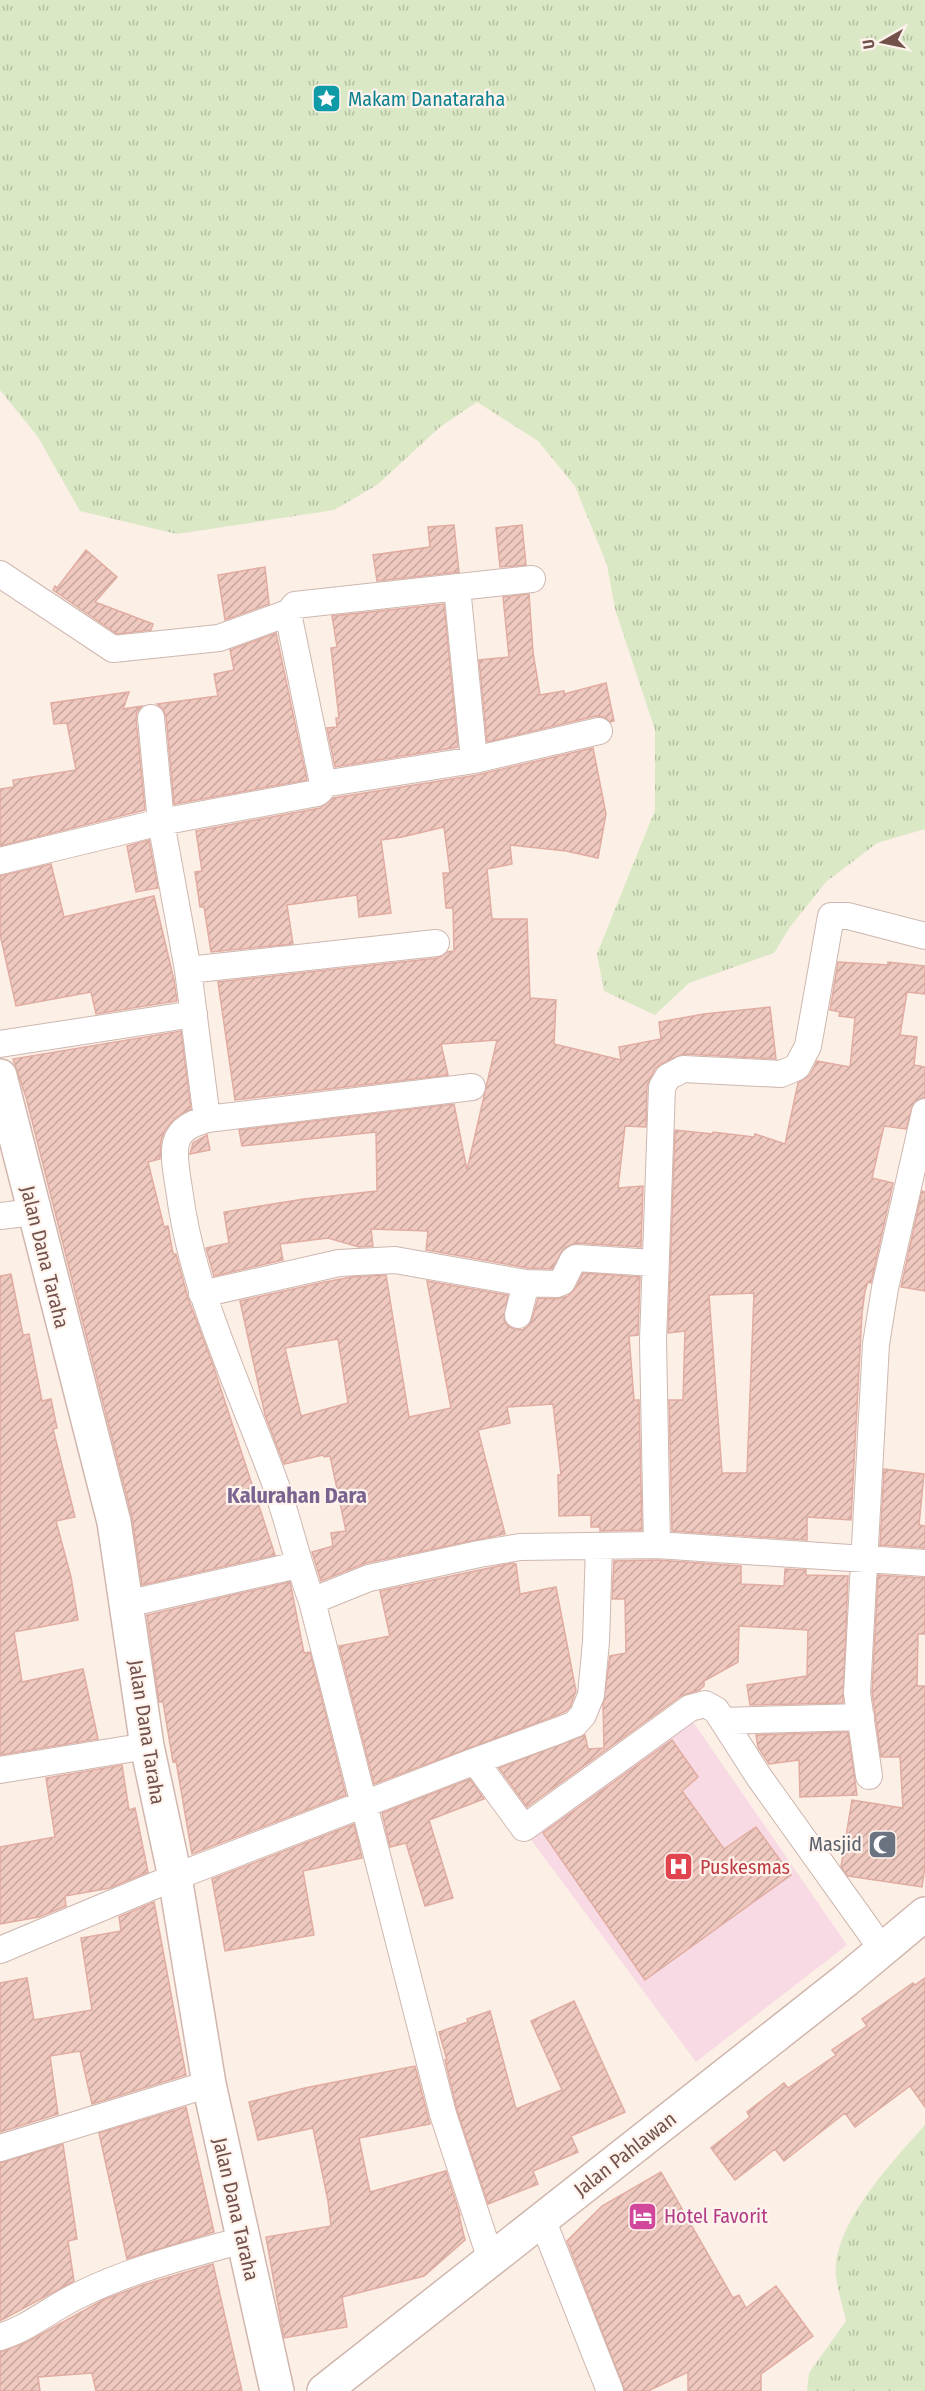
<svg xmlns="http://www.w3.org/2000/svg" width="925" height="2391" viewBox="0 0 925 2391" font-family="'Fira Sans Condensed',sans-serif">
	<style>
		.medical { fill: #f8dae4 }
		.grass { fill: url(#grass-tufts) }
		.building { fill: url(#building-hatch); stroke: #e1aca1; stroke-width: 1.5; fill-rule: evenodd }
		.lines { fill: none; stroke-linecap: round; stroke-linejoin: round }
		.street-casing { stroke: #ceb7b0; stroke-width: 28 }
		.secondary-casing { stroke: #d1b6ae; stroke-width: 36 }
		.street { stroke: #fff; stroke-width: 26 }
		.secondary { stroke: #fff; stroke-width: 33 }
		.labels { text-anchor: middle; dominant-baseline: central; stroke-width: 4.5; stroke-linejoin: round; paint-order: stroke }
		.culture-label { font-size: 20px; fill: #0d838f; stroke: #fef4ed; text-anchor: start }
		.street-label { font-size: 20px; fill: #73524c; stroke: #fef4ed }
		.worship-label { font-size: 20px; fill: #5b616d; stroke: #fef4ed; text-anchor: end }
		.health-label { font-size: 20px; fill: #be3a42; stroke: #fef4ed; text-anchor: start }
		.hotel-label { font-size: 20px; fill: #b23c85; stroke: #fef4ed; text-anchor: start }
		.quarter-label { font-size: 22px; font-weight: bold; fill: #79648f; stroke: #fef4ed }
	</style>
	<defs>
		<pattern id="grass-tufts" width="24" height="20" patternUnits="userSpaceOnUse" patternTransform="scale(1.5)"><rect width="24" height="20" fill="#dae8c5"/><path d="M3 7l-1-3M5 7V3M7 7l1-3M15 17l-1-3M17 17v-4M19 17l1-3" fill="none" stroke="#b5bfa2"/></pattern>
		<pattern id="building-hatch" width="6" height="6" patternUnits="userSpaceOnUse" patternTransform="scale(1.5)"><rect width="6" height="6" fill="#efc9bf"/><path d="M-1 1l2-2M0 6l6-6M5 7l2-2" fill="none" stroke="#c6a69d"/></pattern>
	</defs>
	<rect width="100%" height="100%" fill="#fbefe6"/>
	<path class="medical" d="M689,1716L847,1945L696,2062L529,1837Z"/>
	<path class="grass" d="M0,0H925V829L877,843L826,882L790,927L774,953L689,983L655,1015L604,991L597,954L655,810V730L615,609L607,565L575,486L538,441L477,402L440,427L377,485L334,510L177,534L80,511L38,437L0,390Z
		M925,2125V2391H807L809,2373L846,2321C843,2306 834,2280 836,2265C840,2217 894,2160 925,2125Z"/>
	<path class="building" d="M454,525L459,572L377,581L373,555L430,547L428,527Z
		M522,525L526,565L500,567L496,528Z
		M86,550L117,577L95,602L153,624L151,630L117,634L53,590L55,586L57,588Z
		M265,567L269,604L225,620L218,575Z
		M529,594L533,652L540,695L564,691V694L606,683L614,721L610,722L604,717L596,716L487,742L479,660L509,657L503,597Z
		M444,604L458,747L335,767L327,728L337,727L336,718H339L331,648L337,647L332,616Z
		M276,633L307,780L174,804L166,717L163,709L157,704L218,696L214,674L234,670L230,650Z
		M129,692L123,709L142,706L137,712L136,719L145,810L0,846V789L14,787L13,780L76,770L67,723L54,724L51,703Z
		M593,748L606,814L598,858L566,851L510,845L512,864L487,869L492,919H527L530,998L556,1000L554,1044L621,1060L619,1047L661,1039L659,1022L704,1014L770,1007L776,1059L683,1054L661,1064L655,1069L647,1086L646,1127L625,1126L618,1188L643,1186L641,1247L576,1243L564,1248L552,1269L528,1268L426,1250L428,1231L371,1229L373,1246L359,1247L328,1238L280,1244L283,1260L214,1276L206,1248L229,1243L224,1212L304,1199L377,1191L376,1132L242,1146L239,1130L454,1104L467,1170L497,1040L441,1044L448,1075L235,1100L218,982L438,958L447,952L454,951L453,908H446L443,873H450L444,827L402,837L381,840L391,913L359,917L357,895L287,905L293,944L211,952L204,907H200L195,872L202,871L196,831L320,808L333,798L477,775Z
		M149,840L158,888L136,892L127,846Z
		M51,864L64,917L154,896L174,980L177,1001L96,1014L91,992L16,1006L0,934V876Z
		M838,962L888,965V962L925,966V994L907,992L900,1035L917,1037L914,1065L925,1067V1097L914,1102L906,1129L884,1126L872,1178L893,1183L871,1283L868,1282L865,1291L862,1313L851,1520L807,1517V1540L672,1531L669,1400H683L685,1331L668,1333L675,1130L713,1134V1132L754,1137L755,1134L785,1144L798,1083L810,1075L817,1061L850,1067L855,1018L839,1016L840,1012L830,1010ZM754,1293L747,1473H722L709,1295Z
		M181,1031L191,1109L175,1118L165,1130L161,1141L160,1159L148,1162L164,1227L168,1226L173,1254H176L188,1298L213,1365L275,1555L142,1585L132,1517L26,1097L13,1059Z
		M207,1135L210,1150L190,1154L193,1143Z
		M922,1191L925,1192V1291L901,1287Z
		M583,1273L640,1277L638,1335L629,1336L634,1400H639L642,1530L600,1531V1527H591V1515L559,1516L558,1475H561L553,1404L507,1407L510,1423L478,1430L505,1534L366,1563L321,1581L312,1552L333,1546L331,1533L346,1531L330,1456L324,1457L323,1455L284,1464L265,1415L240,1301L320,1283L351,1277L386,1275L409,1417L451,1408L427,1281L508,1295L504,1320L507,1325L514,1329L522,1330L528,1326L532,1319L538,1298L557,1299L568,1296L575,1289ZM338,1339L348,1403L301,1416L285,1348Z
		M11,1274L23,1335L29,1334L42,1401L51,1399L57,1428L53,1429L75,1517L56,1521L71,1577L78,1620L14,1632L22,1682L83,1669L98,1739L0,1755V1276Z
		M884,1469L924,1474L919,1525L925,1526V1548L880,1545Z
		M657,1560L741,1566V1584L784,1586L785,1569L806,1570V1575L848,1576L843,1703L750,1705L747,1685L807,1676L808,1630L739,1626L738,1662L704,1681V1686L699,1690L681,1696L527,1807L499,1768L585,1735L588,1749L604,1748L603,1705L610,1656L626,1653L625,1599H612L614,1561Z
		M513,1563L516,1564L520,1594L556,1587L576,1691L570,1707L566,1711L555,1716L374,1784L339,1646L390,1636L380,1591Z
		M878,1575L925,1578V1634H918L917,1686H925V1866L922,1887L848,1876L841,1867L852,1800L903,1808L900,1757H881L872,1692Z
		M290,1582L304,1653L310,1652L346,1795L192,1854L176,1761L173,1762L163,1702H159L147,1615Z
		M848,1732L857,1795L800,1797L799,1760L769,1764L758,1747L756,1735Z
		M672,1740L698,1777L682,1791L724,1849L756,1827L791,1875L645,1980L543,1833Z
		M122,1765L129,1810L135,1808L148,1872L110,1888L65,1896L66,1906L39,1917L0,1924V1847L55,1837L46,1778Z
		M470,1779L484,1799L429,1820L453,1898L425,1906L406,1843L390,1847L382,1813Z
		M354,1824L362,1858L303,1871L314,1935L225,1951L212,1879Z
		M154,1902L186,2075L92,2104L80,2051L50,2056L58,2114L0,2132V1983L27,1978L34,2020L92,2010L81,1938L121,1931L119,1917Z
		M925,1978V2107L910,2086L855,2127L845,2113L784,2161L775,2149L735,2180L711,2148L750,2117L747,2112L784,2083L788,2088L836,2055L832,2050L867,2026L862,2019L913,1983L915,1985Z
		M574,2001L625,2112L571,2136L578,2152L533,2171L538,2184L488,2204L457,2110L445,2060H447L439,2032L468,2022L467,2019L490,2011L516,2109L562,2090L531,2021Z
		M415,2066L430,2124L359,2138L370,2192L446,2171L460,2215H459L465,2240L424,2276L342,2297L347,2327L284,2338L266,2237L331,2226L328,2201L313,2128L258,2140L249,2102L305,2088Z
		M186,2107L214,2232L127,2259L99,2133Z
		M63,2144L77,2239L68,2241L74,2281L0,2321V2163Z
		M661,2172L733,2298L739,2295L746,2308L776,2286L813,2336L761,2374V2391H688V2372L648,2391H625L567,2241L602,2206Z
		M213,2264L242,2391H96L92,2373L38,2377L40,2391H0V2352L27,2342L103,2300L143,2285Z"/>
	<g class="lines">
		<defs>
			<path id="street" d="M0,574L113,649L219,638L288,613
				M457,587L474,760
				M151,718L161,822L188,970L207,1119C194,1123 180,1128 176,1143C173,1156 177,1176 179,1189C192,1292 240,1387 275,1483C289,1522 297,1562 312,1601L443,2114L491,2260
				M323,784L474,760L599,731
				M0,861L161,822L317,793L321,790L323,784L288,613L295,605L532,579
				M188,970L436,943
				M0,1044L194,1014
				M207,1119L472,1087
				M0,1216L33,1212
				M202,1294L339,1263L395,1260L526,1283L557,1284L562,1282L573,1260L576,1258L654,1263
				M518,1315L526,1283
				M657,1545L653,1341L662,1087L668,1077L683,1069L781,1074L797,1067L808,1046L831,916H848L925,936
				M312,1601L369,1578L479,1554L520,1547L657,1545L925,1563
				M126,1604L298,1565
				M723,1721L861,1717
				M473,1762L560,1730L575,1724L583,1715L591,1695L596,1642L599,1546
				M0,1770L147,1746
				M869,1776L857,1693L876,1344L885,1288L925,1112
				M0,1950L175,1877L473,1762L480,1768L524,1828L690,1708L705,1704L716,1710L759,1777L882,1949
				M0,2148L209,2084
				M542,2219L610,2391
				M0,2337C29,2328 50,2309 77,2296C129,2270 188,2255 243,2240"/>
			<path id="secondary" d="M0,1076L114,1522L147,1746L175,1877L209,2084L277,2391
				M324,2391L846,1980L925,1914"/>
		</defs>
		<use href="#street" class="street-casing"/>
		<use href="#secondary" class="secondary-casing"/>
		<use href="#street" class="street"/>
		<use href="#secondary" class="secondary"/>
	</g>
	<defs>
		<symbol id="sight-square" viewBox="-11 -11 22 22"><rect x="-9" y="-9" width="18" height="18" rx="4" fill="#0f9aa8" stroke="#fef4ed"/><path d="M0-6L1.8-2.2L6-1.7L2.9 1.2L3.7 5.4L0 3.3L-3.7 5.4L-2.9 1.2L-6-1.7L-1.8-2.2Z" fill="#fff"/></symbol>
		<symbol id="mosque-square" viewBox="-11 -11 22 22"><rect x="-9" y="-9" width="18" height="18" rx="4" fill="#6b7280" stroke="#fef4ed"/><path d="M3.5-4.9A6 6 0 1 0 3.5 4.9A5 5 0 1 1 3.5-4.9Z" fill="#fff"/></symbol>
		<symbol id="hospital-square" viewBox="-11 -11 22 22"><rect x="-9" y="-9" width="18" height="18" rx="4" fill="#e0444e" stroke="#fef4ed"/><path d="M-5-5h3v3.5h4V-5h3V5h-3V1.5h-4V5h-3Z" fill="#fff"/></symbol>
		<symbol id="hotel-square" viewBox="-11 -11 22 22"><rect x="-9" y="-9" width="18" height="18" rx="4" fill="#d1479c" stroke="#fef4ed"/><path d="M-6-4.5h1.5V1H6V5H4.5V3h-9V5H-6ZM-4 0a1.8 1.8 0 1 1 3.6 0ZM.5 0V-2.5h3Q6-2.5 6 0Z" fill="#fff"/></symbol>
	</defs>
	<g fill-rule="evenodd">
		<use href="#sight-square" x="310" y="82" width="33" height="33"/>
		<use href="#mosque-square" x="866" y="1828" width="33" height="33"/>
		<use href="#hospital-square" x="662" y="1850" width="33" height="33"/>
		<use href="#hotel-square" x="626" y="2200" width="33" height="33"/>
	</g>
	<g class="labels">
		<g class="culture-label">
			<text x="348" y="99">Makam Danataraha</text>
		</g>
		<g class="street-label">
			<text transform="translate(45 1257) rotate(76)">Jalan Dana Taraha</text>
			<text transform="translate(147 1732) rotate(81)">Jalan Dana Taraha</text>
			<text transform="translate(625 2154) rotate(-38)">Jalan Pahlawan</text>
			<text transform="translate(236 2209) rotate(77)">Jalan Dana Taraha</text>
		</g>
		<g class="worship-label">
			<text x="862" y="1844">Masjid</text>
		</g>
		<g class="health-label">
			<text x="700" y="1867">Puskesmas</text>
		</g>
		<g class="hotel-label">
			<text x="664" y="2216">Hotel Favorit</text>
		</g>
		<g class="quarter-label">
			<text x="297" y="1495">Kalurahan Dara</text>
		</g>
	</g>
	<g transform="translate(883 42) rotate(261)" stroke="#fef4ed" stroke-width="4.5" paint-order="stroke">
	<path d="M0-4.5L10 22L0 15L-10 22Z" fill="#73524c"/>
	<text y="-9" font-size="16" font-weight="bold" text-anchor="middle" fill="#73524c">U</text>
	</g>
</svg>
